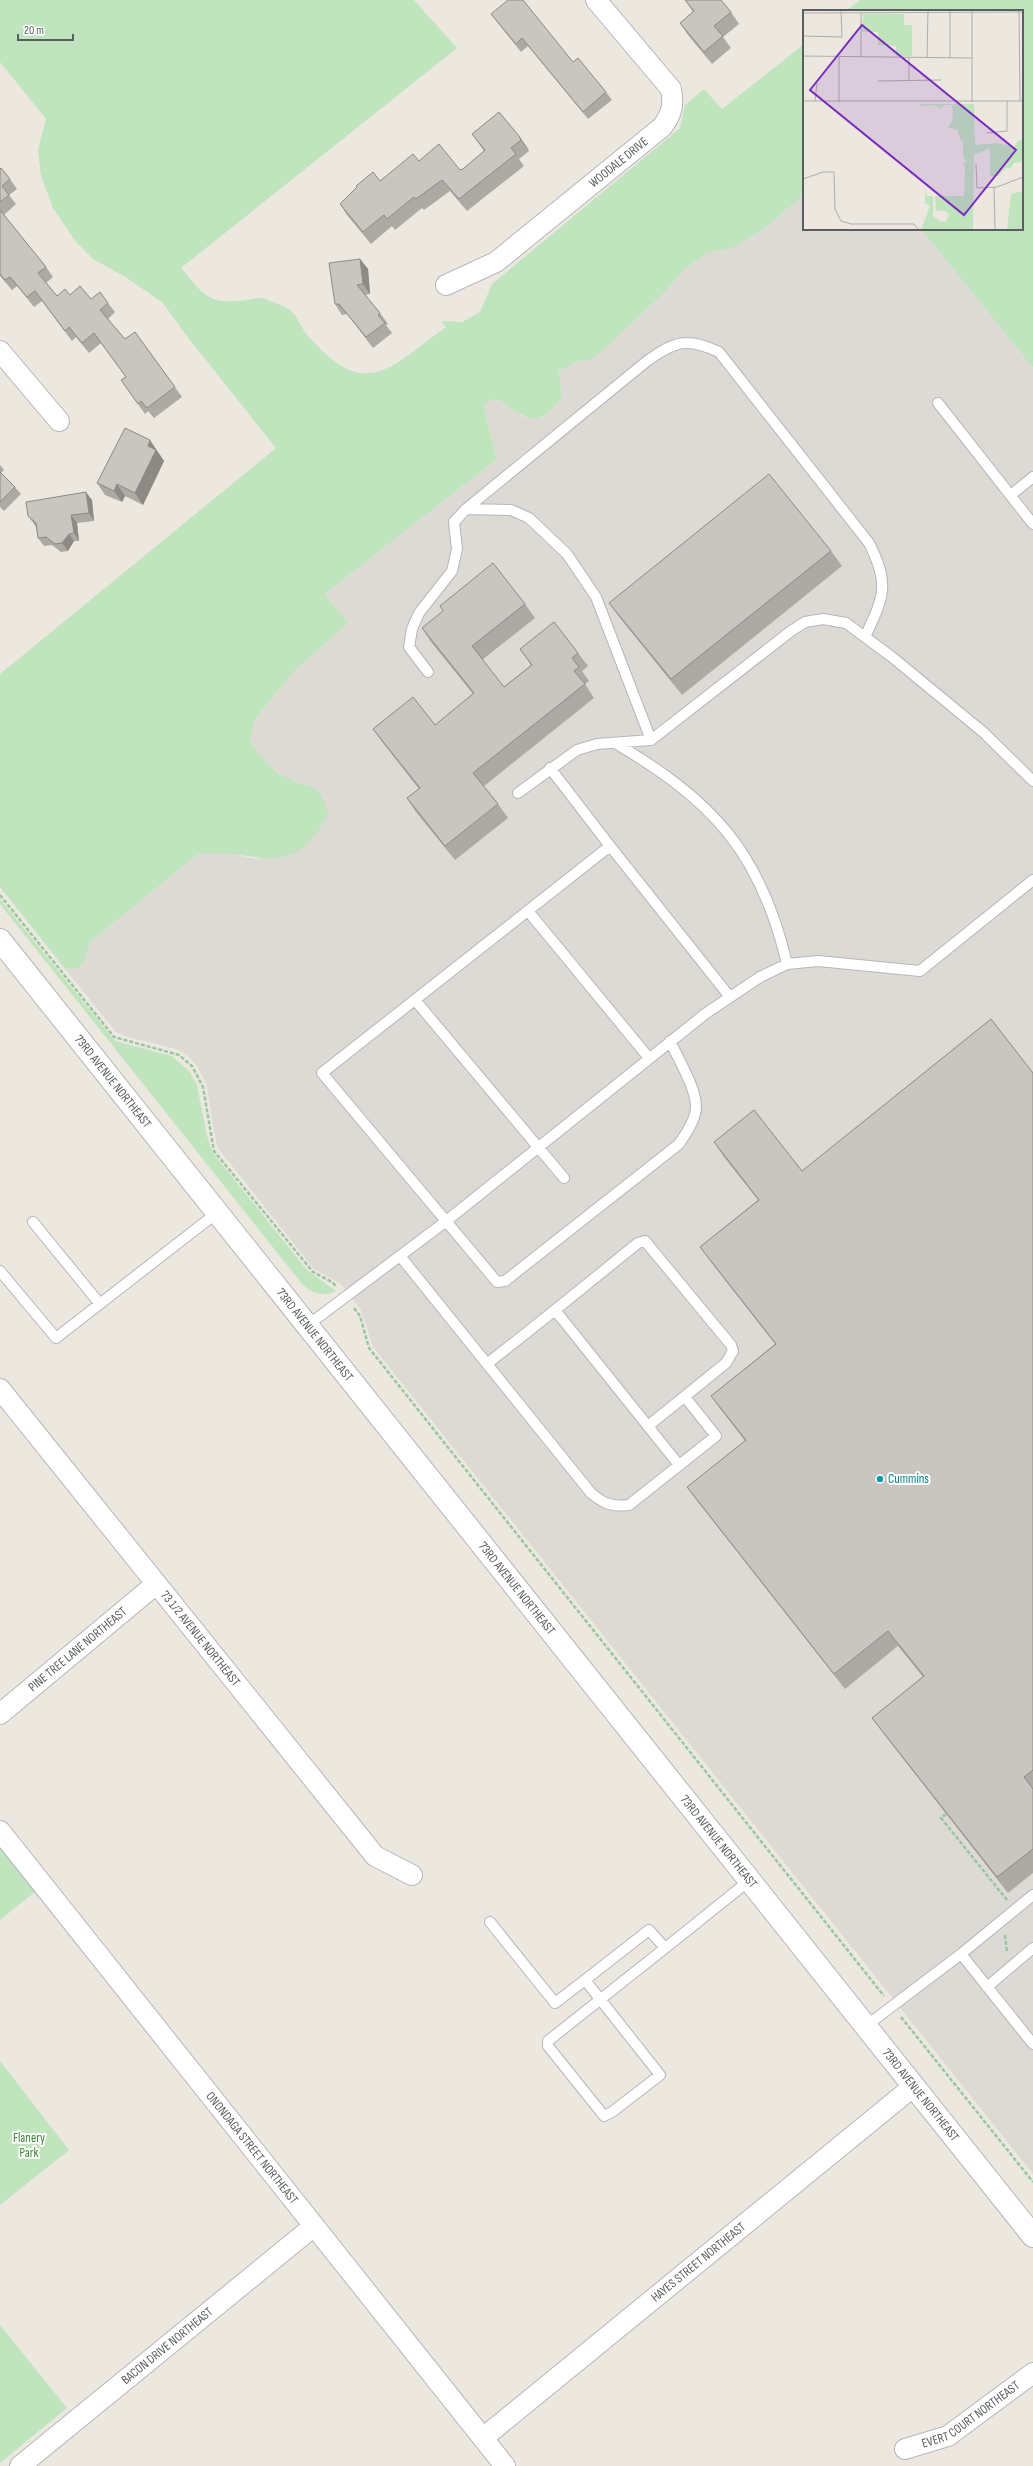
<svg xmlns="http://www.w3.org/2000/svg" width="1033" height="2466" viewBox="0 0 1033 2466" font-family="'Sofia Sans Condensed',sans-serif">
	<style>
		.industrial { fill: #dddad5 }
		.green { fill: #c0e4bd }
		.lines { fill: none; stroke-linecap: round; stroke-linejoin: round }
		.lane-casing { stroke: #b3b7bb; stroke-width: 12 }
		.street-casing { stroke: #b3b7bb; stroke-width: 22 }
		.secondary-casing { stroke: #b2b6bb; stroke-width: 24 }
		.path { stroke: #97c7a0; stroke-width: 2.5; stroke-dasharray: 4 2; stroke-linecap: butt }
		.lane { stroke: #fff; stroke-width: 10 }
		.street { stroke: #fff; stroke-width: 20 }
		.secondary { stroke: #fff; stroke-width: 22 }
		.wall { fill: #ada9a5 }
		.shaded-wall { fill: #8d8a86 }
		.building { fill: #c9c5c0; stroke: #8d8a86 }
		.culture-dot { fill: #0f9aa8; stroke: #fff; stroke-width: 1.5 }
		.labels { text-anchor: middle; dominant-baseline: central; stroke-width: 4; stroke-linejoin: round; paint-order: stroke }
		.street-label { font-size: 13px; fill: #595e61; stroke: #fff }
		.culture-label { font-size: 13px; fill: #0d838f; stroke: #fff; text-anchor: start }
		.park-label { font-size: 13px; fill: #398436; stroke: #fff }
		.inset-road { fill: none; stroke: #adada9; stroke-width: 1 }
		.view { fill: #7b2cbf; fill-opacity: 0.15; stroke: #7b2cbf; stroke-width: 2 }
		.inset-edge { fill: none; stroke: #595e61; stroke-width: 2 }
	</style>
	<rect width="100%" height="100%" fill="#ece8e0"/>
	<path class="industrial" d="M804,195V229H921L1033,368V2174L373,1347L360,1308L341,1284L314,1269L218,1148L214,1132L207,1086L197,1066L187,1055L176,1049L128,1037L116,1032L65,969L78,968L85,960L90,942L198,854L217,852L257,859L310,786L286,778L264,761L250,742L254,720L295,670L348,623L325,594L497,459L484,407L490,400L497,399L526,418H541L552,411L562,397L559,371L579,361L591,360L664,293L686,268L707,253L732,248L765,228Z"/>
	<path class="green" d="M0,0H414L457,48L181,268C205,296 208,305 247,300C254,299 261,296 267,300C275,303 286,306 292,312C299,319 302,330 309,337C366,402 389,368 446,327L441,321L462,322L480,312L492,284L680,128L685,105L704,89L722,109L804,44V195L765,228L732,248L707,253L686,268L664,293L603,350L591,360L579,361L559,371L562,397C538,432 527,418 497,399L490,400L484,407L497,459L325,594L348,623L295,670L254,720L250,742C260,755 272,771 287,778C313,790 319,781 328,813C295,884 256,848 198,854L90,942L85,960L78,968L65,969L0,887V674L276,448L186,335L163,303L127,278L93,259L76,242L53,208L41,176L38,150L46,119L0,62Z
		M860,0H1033V368L921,229H1022V11H846Z
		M0,899L115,1041L172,1056L189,1071L197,1085L207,1136L213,1153L307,1270L336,1291C324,1297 313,1294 303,1285L0,904Z
		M0,1847L36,1891L0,1920Z
		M0,2061L69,2150L0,2205Z
		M0,2325L67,2408L0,2463Z"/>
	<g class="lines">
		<defs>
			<path id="lane" d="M938,403L1033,524
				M1011,495L1033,477
				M466,509L511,510L529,518L567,554L596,597L651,740
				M428,672L409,647L412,629L419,613L452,571L457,549L454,522L466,509L647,361C675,341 687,337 719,352L869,543C890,585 884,596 865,637
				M615,743C712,800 761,852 787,964
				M550,768L610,846L322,1073L497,1282L505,1281L679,1144C685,1135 692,1126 695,1114C701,1095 678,1059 670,1041
				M518,793L577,750L597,744L651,740L791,631L805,622L823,619L846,623L892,657L983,732L1033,781
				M610,846L730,997
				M528,911L649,1058
				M415,1000L564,1178
				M33,1222L100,1304
				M400,1256L591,1493C604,1504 612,1507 629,1505L716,1436L685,1397
				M0,1271L56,1338L218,1212
				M308,1325L445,1222L705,1014L760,977L787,964L818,961L920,971L1033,880
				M487,1364L555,1310
				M648,1426L726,1363L733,1351L731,1345L645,1241L638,1243L555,1310L679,1465
				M490,1922L555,2003L585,1980L660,2075L612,2112L604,2116L548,2046V2041C615,1988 683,1934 750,1880
				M961,1954L1033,2044
				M585,1980L649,1930L665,1948
				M987,1987L1033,1948
				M866,2026L961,1954L1033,1895"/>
			<g id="street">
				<path id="s1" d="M446,285L496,262L662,127C672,114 674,105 671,89L596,0"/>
				<path d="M0,351L59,421"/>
				<path id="s2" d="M0,1389L375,1856L412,1875"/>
				<path id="s3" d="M0,1714L156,1584"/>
				<path id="s4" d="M0,1831L505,2466"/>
				<path id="s5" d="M483,2438L914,2086"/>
				<path id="s6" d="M905,2449L948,2436L1033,2373"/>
				<path id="s7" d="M20,2466L314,2226"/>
			</g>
			<g id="secondary">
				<path id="s8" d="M0,940L1033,2236"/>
			</g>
		</defs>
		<use href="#lane" class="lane-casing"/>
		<use href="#street" class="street-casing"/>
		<use href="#secondary" class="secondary-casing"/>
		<path class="path" d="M0,895L114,1037L179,1055L192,1066L203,1087L214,1151L313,1272L332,1282L337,1287
			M354,1308L360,1316L369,1348L884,1996
			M946,1814L941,1818L1007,1900
			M1005,1935L1007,1952
			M901,2017L1033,2182"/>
		<use href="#lane" class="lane"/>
		<use href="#street" class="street"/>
		<use href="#secondary" class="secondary"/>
	</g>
	<path class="wall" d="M685,0L731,12L739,24L723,37L731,48L712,64L688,35L680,23L693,12Z
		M491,14L573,62L606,92L612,100L588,119L528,46L521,52L497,22Z
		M472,134L519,136L529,151L519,159L524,166L467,211L450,191L424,210L422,208L395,230L392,226L371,244L347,215L340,204L380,181L419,161L460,170L463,169L484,151Z
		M0,169L10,179L17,189L9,195L16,204L4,215L46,267L53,277L46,283L57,296L70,295L108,303L115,312L108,319L125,339L135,332L182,397L154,418L148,411L145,414L128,390L126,377L101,343L89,353L76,337L72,341L42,301L34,307L17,286L12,290L0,276Z
		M360,259L368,269L370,294L365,295L380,313L388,324L386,325L392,333L373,348L347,314L342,315L335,304Z
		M158,452L164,461L143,505L125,496L122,502L105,495L97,483Z
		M0,465L4,470L1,473L15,487L21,494L4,511L0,507Z
		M92,500L94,521L77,523L79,541H74L68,551L61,552L52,545L44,546L38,538L36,527L34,524L28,516Z
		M831,551L842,566L682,695L620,618L609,603Z
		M525,604L535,618L482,660L504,687L531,665L520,649L578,653L588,666L582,671L589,681L585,684L594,698L484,786L498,804L508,818L455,860L416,812L407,798L419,789L383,743L373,729L435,725L473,694L431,642L422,628Z
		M1033,1073V1873L1008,1893L883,1733L872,1718L923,1677L898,1646L845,1689L698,1502L687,1487L745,1441L722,1411L711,1396L775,1344L711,1262L700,1247L758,1200L724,1157L714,1142L802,1171Z"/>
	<path class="shaded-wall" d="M519,136L527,147L529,151L521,140Z
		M360,259L368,269L370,294L363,284Z
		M150,440L164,461L143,505L135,493L148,446Z
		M117,484L125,496L122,502L114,491Z
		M86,492L92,500L94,521L89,513Z
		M71,515L77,523L79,541L74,533Z
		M69,534L74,541L68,551L62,543Z"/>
	<path class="building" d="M508,0H523L573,62L578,58L606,92L583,112L522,38L516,44L491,14Z
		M685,0H721L731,12L714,26L723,36L704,52L680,23L694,11Z
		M499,112L519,136L521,140L511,148L516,154L459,199L442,180L416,199L414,197L387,219L384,215L363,232L340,204L357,187L356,186L373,172L380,181L413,154L419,161L439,144L460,170L463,169L485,150L472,134Z
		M1,168L10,179L2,186L9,195L0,202V169Z
		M0,210L46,267L38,273L57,296L65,289L70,295L80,286L91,299L100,292L108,303L100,310L125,339L135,332L175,387L147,408L141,401L138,404L121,380L126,377L94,333L82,343L69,327L65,331L35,291L27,297L10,277L5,280L0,274Z
		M360,259L363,284L357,285L380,313L378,315L385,323L366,337L339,304H335L329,263Z
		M125,428L150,440L148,446L156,450L135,493L117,484L114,491L97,483Z
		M0,472L15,487L0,502Z
		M769,474L831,551L671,679L609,603Z
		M86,492L89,513L71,515L74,533L69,534L62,543L55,544L46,537L38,538L36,523L28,516L26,502Z
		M493,563L525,604L472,646L504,687L532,665L520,649L554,622L578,653L572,658L579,667L574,671L585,684L473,773L498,804L445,846L407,798L420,788L373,729L413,697L435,725L474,693L422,628L443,611L440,606Z
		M991,1019L1033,1073V1770L1024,1777L1033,1789V1849L997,1877L872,1718L924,1676L888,1631L834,1674L687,1487L746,1440L711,1396L776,1344L700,1247L759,1200L714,1142L754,1110L802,1171Z"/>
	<circle class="culture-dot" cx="880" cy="1479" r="4"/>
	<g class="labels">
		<g class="street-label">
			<text stroke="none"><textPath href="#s1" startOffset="213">WOODALE DRIVE</textPath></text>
			<text stroke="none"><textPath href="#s8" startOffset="181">73RD AVENUE NORTHEAST</textPath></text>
			<text stroke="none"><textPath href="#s8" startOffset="505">73RD AVENUE NORTHEAST</textPath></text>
			<text stroke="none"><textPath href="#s8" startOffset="829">73RD AVENUE NORTHEAST</textPath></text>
			<text stroke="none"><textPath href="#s2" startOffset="320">73 1/2 AVENUE NORTHEAST</textPath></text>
			<text stroke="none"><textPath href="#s3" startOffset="101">PINE TREE LANE NORTHEAST</textPath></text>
			<text stroke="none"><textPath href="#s8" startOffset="1153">73RD AVENUE NORTHEAST</textPath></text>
			<text stroke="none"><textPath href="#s8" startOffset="1477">73RD AVENUE NORTHEAST</textPath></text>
			<text stroke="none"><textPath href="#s4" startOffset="405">ONONDAGA STREET NORTHEAST</textPath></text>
			<text stroke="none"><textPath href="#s5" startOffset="278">HAYES STREET NORTHEAST</textPath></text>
			<text stroke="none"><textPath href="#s7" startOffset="190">BACON DRIVE NORTHEAST</textPath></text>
			<text stroke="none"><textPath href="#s6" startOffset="75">EVERT COURT NORTHEAST</textPath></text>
		</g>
		<g class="culture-label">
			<text x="888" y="1479">Cummins</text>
		</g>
		<g class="park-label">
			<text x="29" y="2138">Flanery<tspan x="29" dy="15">Park</tspan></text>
		</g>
	</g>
	<g transform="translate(803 10)">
		<rect width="220" height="220" fill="#ece8e0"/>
		<path d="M101,4V15H109V46H93V36L75,35V22H59L60,4ZM118,94H171L172,135L194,133L211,137L215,131L220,129V152L211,153L208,158H203L195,166H187V138L171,145L170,220H118L127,196L122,193V180L124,186H130V206L139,212L143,211L146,204L142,201L133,200L132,186H161L162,157L160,154L164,151L160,148V131L157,130L155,120L145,118L150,109L149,96L154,95H142L137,98L130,95L116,96ZM220,181V220H204L208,184Z" fill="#c0e4bd"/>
		<path class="inset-road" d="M147,0V48M169,0V92M216,0L217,91M0,3L220,2M58,3V47M0,26L39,27L38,0M0,46L169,48M36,47V92M106,47V70M124,48L125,0M75,71L138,70M0,91H220M12,91L14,73M184,123L204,121V91M173,154L174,178L194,177L220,167M0,169L20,162H31L32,199L38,211L48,214H111L116,220M191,177L192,220"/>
		<path class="view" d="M59,15L213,140L161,205L7,80Z"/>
		<rect width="220" height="220" class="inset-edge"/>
	</g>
	<path d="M18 34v6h55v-6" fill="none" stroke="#595e61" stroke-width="2"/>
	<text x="24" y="34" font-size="12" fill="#595e61" stroke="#ffffff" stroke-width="3" paint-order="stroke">20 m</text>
</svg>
